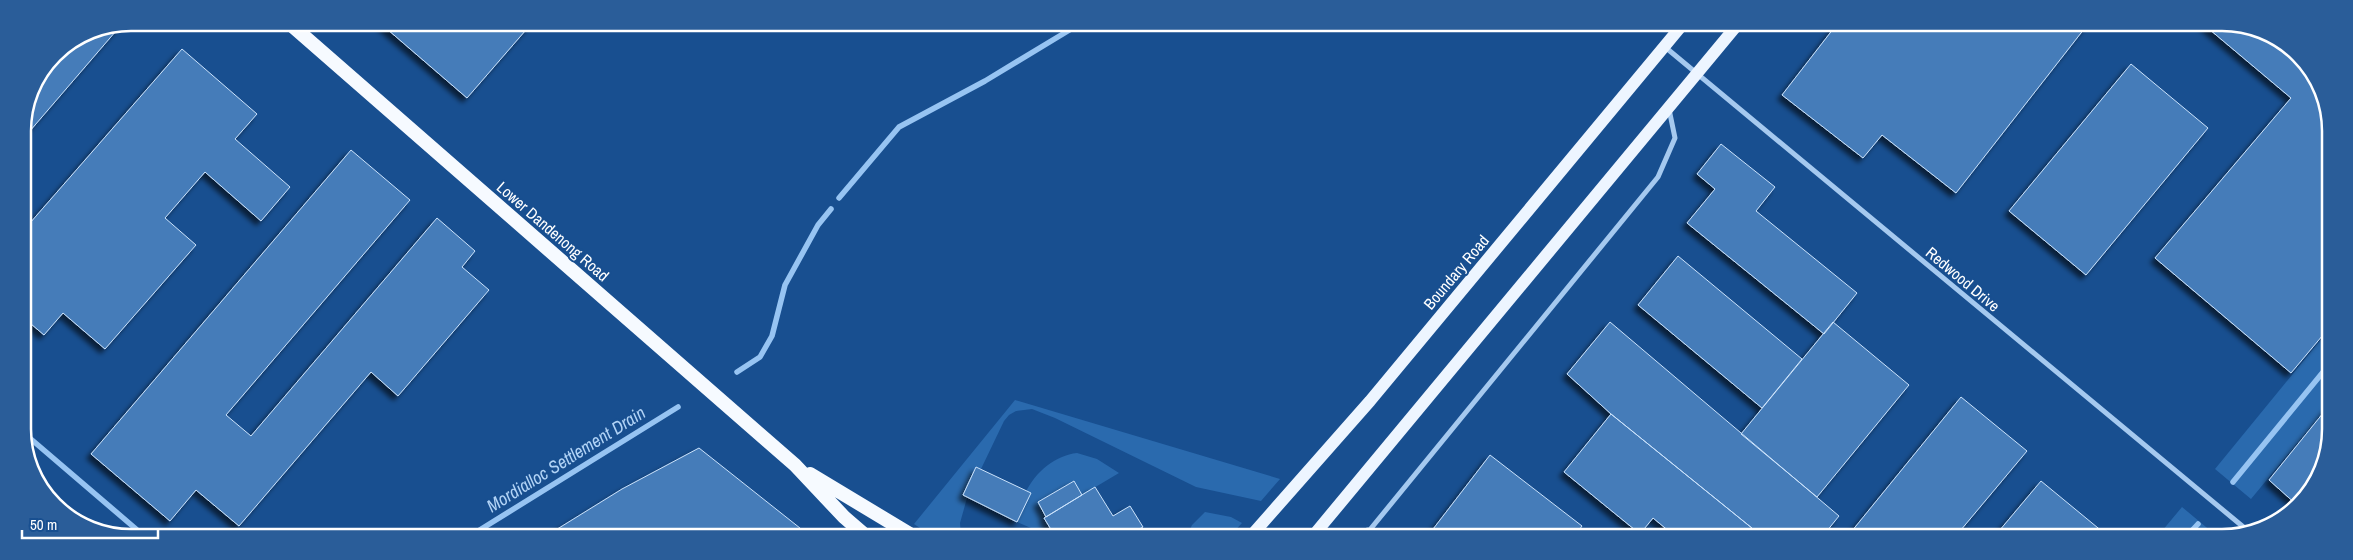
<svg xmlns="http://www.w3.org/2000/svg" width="2353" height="560" viewBox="0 0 2353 560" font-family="'Archivo Narrow',sans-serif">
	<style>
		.green { fill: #2a6aae }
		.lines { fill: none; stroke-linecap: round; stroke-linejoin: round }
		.stream { stroke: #97c4f2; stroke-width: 5.5 }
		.building { fill: #447cb9; stroke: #cbe2fb; filter: url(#shadow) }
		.minor { stroke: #a5c9ef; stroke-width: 5 }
		.primary { stroke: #edf5ff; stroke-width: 12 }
		.trunk { stroke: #f6faff; stroke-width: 14 }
		.labels { text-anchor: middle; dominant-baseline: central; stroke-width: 4; stroke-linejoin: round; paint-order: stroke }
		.street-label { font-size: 16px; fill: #fff; stroke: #184f90 }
		.water-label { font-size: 18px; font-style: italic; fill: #b1d3f6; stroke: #184f90 }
		.rim { fill: none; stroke: #fff; stroke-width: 2.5 }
	</style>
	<defs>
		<filter id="shadow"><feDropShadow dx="-4.5" dy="4.5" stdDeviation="2.5" flood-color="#0009"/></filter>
	</defs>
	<rect width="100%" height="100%" fill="#184f90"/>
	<path class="green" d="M2328,331V406L2251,499L2215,469Z
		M1015,400L1280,479L1261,501L1196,487L1055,418L1032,409L1016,411L1009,415L1004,421L981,469L976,467L963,495L967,498L960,523L961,536H932L914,524Z
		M1077,453L1097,459L1119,473L1082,495L1073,481L1038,502L1051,530L1045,534L1017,522C1020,512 1021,501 1026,492C1035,472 1056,455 1077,453Z
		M2182,507L2218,537H2157Z
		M1205,512L1231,517L1242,523L1230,536H1187L1192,525Z"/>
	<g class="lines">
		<path class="stream" d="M839,198L899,127L985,81L1081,23
			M737,372L760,357L772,336L785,285L818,225L831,209
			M25,434L143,535
			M2233,482L2328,366
			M470,536L678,407
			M2186,537L2198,524"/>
	</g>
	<path class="building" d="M380,23H532L467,98Z
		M122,24L23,139V124L31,89L54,54L90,31Z
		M1837,24H2088L1956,193L1882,135L1863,158L1782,95Z
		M2203,24L2243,25L2299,54L2328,109V329L2291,373L2155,258L2291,98Z
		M182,49L257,114L235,139L290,187L261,221L205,172L165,218L196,245L105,349L63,313L44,335L24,318L23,231Z
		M2131,64L2208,128L2086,275L2009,211Z
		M1721,144L1775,187L1756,211L1857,293L1824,334L1687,223L1715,189L1697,174Z
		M351,150L410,200L226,415L251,436L437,218L475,251L462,267L489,290L398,396L371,372L239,526L196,490L170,521L91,454Z
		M1678,256L1802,359L1762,408L1638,305Z
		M1610,322L1839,516L1822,537H1763L1611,414L1567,374Z
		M1833,322L1909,385L1817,497L1741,434Z
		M1961,397L2027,451L1955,537H1847Z
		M2328,407V450L2297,505L2269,480Z
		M1611,414L1763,537H1676L1653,518L1640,534L1564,472Z
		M699,448L810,536H546L622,489Z
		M1490,455L1582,526L1574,537H1434L1430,533Z
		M976,467L1031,493L1017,522L963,495Z
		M1074,481L1082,495L1046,517L1038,502Z
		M2041,481L2109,537H1994Z
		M42,483L76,513L73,516L54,506Z
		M1095,487L1113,516L1130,506L1143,527L1126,536H1055L1044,518Z"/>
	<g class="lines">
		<path class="minor" d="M1738,25L1755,24
			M1665,47L2247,530
			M1344,537L1368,530
			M1364,537L1658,177L1675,138L1669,109"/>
		<path class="primary" d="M1251,536L1370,401L1683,24
			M1313,536L1738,24"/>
		<path class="trunk" d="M289,23L795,465L844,517L866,536
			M810,474L913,536"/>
	</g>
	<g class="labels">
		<g class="street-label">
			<text transform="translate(553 231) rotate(41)">Lower Dandenong Road</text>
			<text transform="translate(1456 272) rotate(-50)">Boundary Road</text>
			<text transform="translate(1963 279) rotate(40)">Redwood Drive</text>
		</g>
		<g class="water-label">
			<text transform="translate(566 459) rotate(-32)">Mordialloc Settlement Drain</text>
		</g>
	</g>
	<path d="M0 0H2353V560H0ZM131 31H2222A100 100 0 0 1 2322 131V429A100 100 0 0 1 2222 529H131A100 100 0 0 1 31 429V131A100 100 0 0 1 131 31Z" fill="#2a5d99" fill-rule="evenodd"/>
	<path class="rim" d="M131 31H2222A100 100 0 0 1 2322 131V429A100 100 0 0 1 2222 529H131A100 100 0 0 1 31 429V131A100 100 0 0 1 131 31Z"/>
	<path d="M22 530v8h136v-8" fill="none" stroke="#ffffff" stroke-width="2.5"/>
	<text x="30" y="530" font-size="15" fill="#ffffff" stroke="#184f90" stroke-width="4" paint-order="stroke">50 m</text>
</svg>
